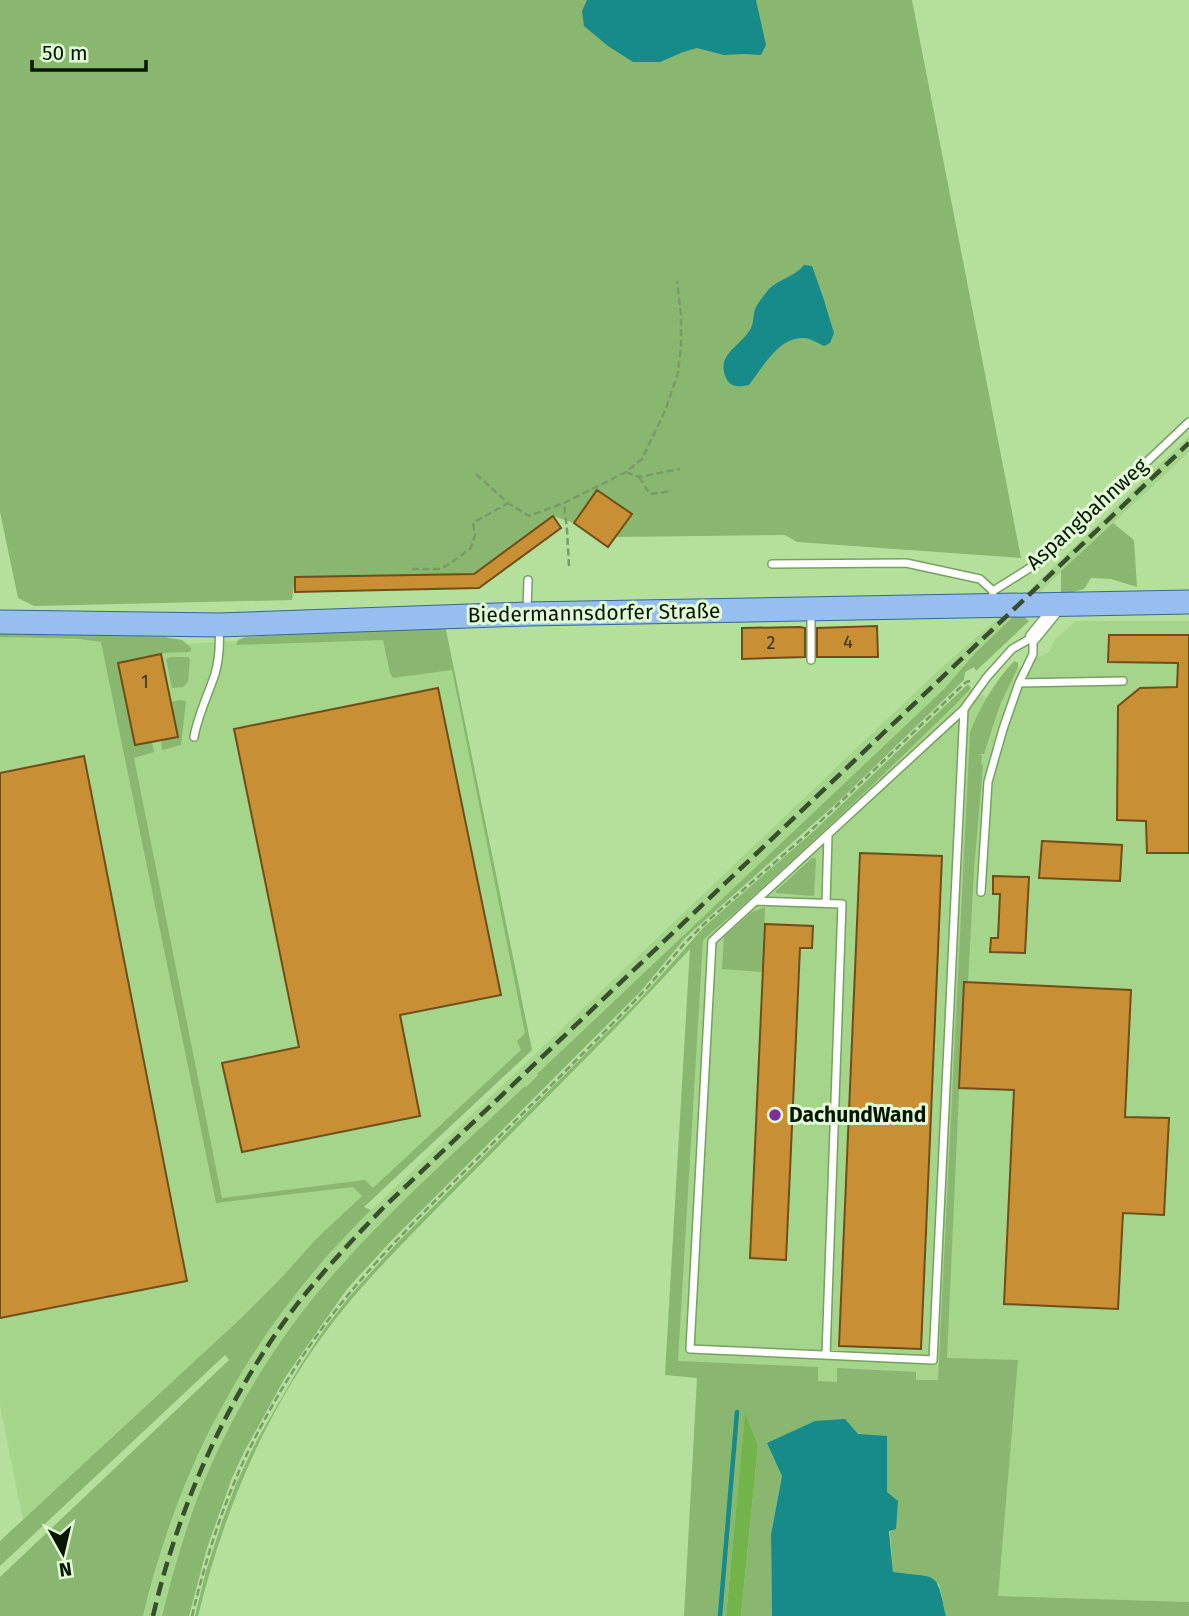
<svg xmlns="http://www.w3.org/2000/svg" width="1189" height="1616" viewBox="0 0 1189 1616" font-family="'Fira Sans',sans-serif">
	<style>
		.built { fill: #a5d48b }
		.green { fill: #89b770 }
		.forest { fill: #72b449 }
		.water { fill: #178a8a }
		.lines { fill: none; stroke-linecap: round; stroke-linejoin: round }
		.stream { stroke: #178a8a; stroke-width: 4.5 }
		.building { fill: #c88f34; stroke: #6f4e18; stroke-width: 2 }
		.lane-casing { stroke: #77a160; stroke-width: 10 }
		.street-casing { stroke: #77a160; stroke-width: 17 }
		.primary-casing { stroke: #366795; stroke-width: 25 }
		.path { stroke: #799c67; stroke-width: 2.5; stroke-dasharray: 7 3.5; stroke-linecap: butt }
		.lane { stroke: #fff; stroke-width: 7 }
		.street { stroke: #fff; stroke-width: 14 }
		.primary { stroke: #96beef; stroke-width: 23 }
		.rail { stroke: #374f2c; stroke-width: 4.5; stroke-dasharray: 14 7; stroke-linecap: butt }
		.poi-dot { fill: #7f2e9e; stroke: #e3fad7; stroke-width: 2.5 }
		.labels { text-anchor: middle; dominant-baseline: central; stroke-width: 6; stroke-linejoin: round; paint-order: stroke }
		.number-label { font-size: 18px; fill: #36340d }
		.street-label { font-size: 21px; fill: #061600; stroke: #e3fad7 }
		.poi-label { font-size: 21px; font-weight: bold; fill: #061600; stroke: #e3fad7; text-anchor: start }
	</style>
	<rect width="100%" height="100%" fill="#b4e09c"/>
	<path class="built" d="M1189,436V452L976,652L945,688L538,1073V1075L525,1088L524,1087L393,1212L346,1260L294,1324L277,1348L245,1400L219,1450L197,1499L182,1543L162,1616H143L161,1549L179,1499L191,1471L224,1401L240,1372L278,1316L304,1282L342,1238L862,743L939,670L1020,599Z
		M1076,621H1189V1602L997,1596L1018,1360L945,1393L665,1375L690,948L967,687L996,702L1010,673L1050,651L1054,640Z
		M445,630L532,1050L369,1202L362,1196L316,1239L283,1276L239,1320L23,1520L0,1405V637L183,644Z"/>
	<path class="green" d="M0,0H912L1021,558L797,542L785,535L615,537L597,490L574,523L553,516L474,574L295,577L292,600L34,606L18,598L0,512Z
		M1113,523L1134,540L1137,587L1111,579L1091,578L1084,589L1061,595V571Z
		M1015,615L1023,616L1029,621L976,671L974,667L965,672L964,680L839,801L686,937L641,991L392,1240L347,1289L286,1376L244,1452L232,1478L207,1548L189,1616H162C172,1576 183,1537 197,1499C228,1419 275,1341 331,1277C390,1209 459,1149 524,1087H526L538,1075L537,1074L945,688L976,652Z
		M445,625L532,1050L364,1207L371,1210C256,1322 180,1459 143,1616H0V1577L229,1360L225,1355L0,1566V1541L239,1320L283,1276L316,1239L362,1196L353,1187L216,1203L101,642L78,639L0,637V630L164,637L182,640L191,648V651L188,652L165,653L119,663L135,745L152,742L154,752L134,758L222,1198L365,1180L373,1188L521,1050L517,1041L525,1033L452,670L393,678L390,673L383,640L236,645L238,640L246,637Z
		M171,657H188L190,659L188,682L183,687L172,688L166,659Z
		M1014,661L1018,663V667L1000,705L984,754H978L982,755L981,764L983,765L974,870L968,982H964L947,1358L1018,1360L998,1596L1189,1602V1616H946L939,1584L893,1573L887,1492V1437L782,1476L771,1534L772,1616H741L758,1446L745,1415L726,1616H684L697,1378L665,1375L690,949C615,1031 535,1109 457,1188C409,1237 359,1285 319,1341C259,1426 223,1516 198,1616H195L206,1571L222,1522L236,1484L256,1442L300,1366L325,1328L349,1297L398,1242L641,998L704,927L815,830L968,684L971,688L957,703C874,784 791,864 703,940L678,1361L818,1367V1381L837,1382V1368L916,1372V1380H938L970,732C980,707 995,681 1014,661Z
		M180,700L186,701L181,745L162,750L161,740L171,702Z
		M812,858H815L816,860L814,896L776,893V891Z
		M765,907L763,972L722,969L724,937L752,912Z"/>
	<path class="forest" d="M745,1413L758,1446L741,1616H726Z"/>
	<path class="water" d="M587,0H756L766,45L761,55L742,54L724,55L697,48L683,52L660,62H633L608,46L584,26L582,11Z
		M804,265L812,266L823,297L834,333L830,343L824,346C818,343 810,338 803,338C779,337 762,368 749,385C739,387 731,388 726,378C715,354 742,346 751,328C754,322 753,313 756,307C759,301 765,294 769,289C779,279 796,276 804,265Z
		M845,1419L858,1434L887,1436V1492L898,1501L896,1529L889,1531L893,1572C938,1579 936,1568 946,1616H772L771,1534L782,1476L767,1443L815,1421Z"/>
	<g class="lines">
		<path class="stream" d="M720,1616L737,1412"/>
	</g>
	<path class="building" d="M597,490L632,514L608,547L574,523Z
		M553,516L561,528L479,588L295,592V577L474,574Z
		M877,626L878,657H817V628Z
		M800,627L805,628V657L742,659V628Z
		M1109,635H1189V853H1147L1146,821L1117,820L1118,706L1140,688L1177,687L1178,663L1108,662Z
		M161,654L178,737L135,745L118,663Z
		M438,688L501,995L400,1015L420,1116L242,1152L222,1063L299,1047L234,729Z
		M84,756L187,1281L0,1318V773Z
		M1042,841L1122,845L1120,881L1039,878Z
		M860,853L942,856L921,1349L839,1346Z
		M993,876L1029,877L1025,953L990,952L991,938H998L1000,894H993Z
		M765,924L813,926L812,948H800L786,1260L750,1258Z
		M964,982L1131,990L1125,1117L1169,1118L1164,1215L1123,1213L1118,1309L1004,1304L1014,1090L959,1088Z"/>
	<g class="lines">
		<defs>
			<path id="lane" d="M772,564L906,563L980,579L993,591
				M992,602L993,591L1044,559L1189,422
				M527,610L528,580
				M811,660V613
				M1019,683L1123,681
				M964,709L933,1360L690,1349L712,941L964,709L987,677L1012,649L1033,637V654L1019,683L1003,729L988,782L981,892
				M194,737C198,715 208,695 215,674C219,660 220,644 219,629
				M756,901L842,904L826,1355
				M826,903L828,835"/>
			<path id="street" d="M1033,637L1059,605"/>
			<path id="primary" d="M0,622L219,625L527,614L1189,602"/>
		</defs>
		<use href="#lane" class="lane-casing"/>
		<use href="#street" class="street-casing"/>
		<use href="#primary" class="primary-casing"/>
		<path class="path" d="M626,472L639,477L680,469
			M476,474L508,503L529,516L564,503
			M639,477L650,494L672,491
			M569,566L567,530L564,503L626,472L642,459L665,411L678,373L681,346V316L677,281
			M412,569H440L448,565L471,548L475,535L473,523L508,503
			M192,1616C207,1554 226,1493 256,1436C284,1381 319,1328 359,1282C396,1239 437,1199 477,1159C526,1110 575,1062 623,1013L646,989L684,944L704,924L805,836L966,682L970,681"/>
		<use href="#lane" class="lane"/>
		<use href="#street" class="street"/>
		<use href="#primary" class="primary"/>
		<path class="rail" d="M153,1616C179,1504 228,1395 298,1303C325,1269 354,1238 384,1207L1189,443"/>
	</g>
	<circle class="poi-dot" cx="775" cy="1115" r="7"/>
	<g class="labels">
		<g class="number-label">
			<text x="848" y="642">4</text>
			<text x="771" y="643">2</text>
			<text x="145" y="682">1</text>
		</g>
		<g class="street-label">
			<text transform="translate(1087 514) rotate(-42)">Aspangbahnweg</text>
			<text transform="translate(594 613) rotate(-1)">Biedermannsdorfer Straße</text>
		</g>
		<g class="poi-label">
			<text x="789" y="1115">DachundWand</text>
		</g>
	</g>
	<g transform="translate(63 1553) rotate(172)" stroke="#e3fad7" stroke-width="5" paint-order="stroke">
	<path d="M0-5L12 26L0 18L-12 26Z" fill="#061600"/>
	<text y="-10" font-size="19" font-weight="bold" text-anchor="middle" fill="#061600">N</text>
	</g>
	<path d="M32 60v10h114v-10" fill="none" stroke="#061600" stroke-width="3.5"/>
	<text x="42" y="60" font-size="21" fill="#061600" stroke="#e3fad7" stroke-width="5" paint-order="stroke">50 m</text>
</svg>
